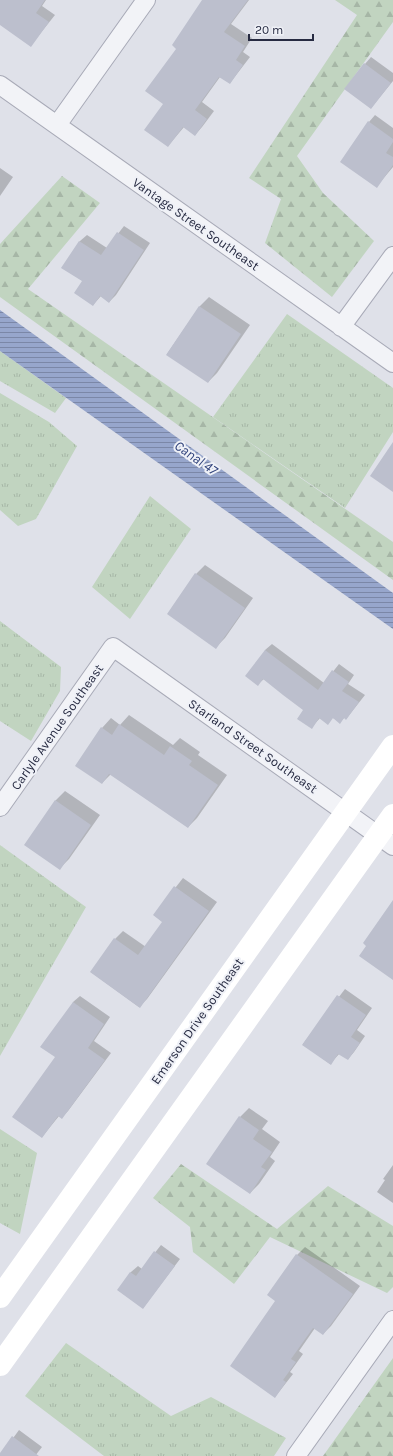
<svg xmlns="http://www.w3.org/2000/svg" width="393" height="1456" viewBox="0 0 393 1456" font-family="Karla,sans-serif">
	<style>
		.grass { fill: url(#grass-tufts) }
		.forest { fill: url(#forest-firs) }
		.water { fill: url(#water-rules) }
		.shadow { fill: #0003 }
		.building { fill: #bcbfcd }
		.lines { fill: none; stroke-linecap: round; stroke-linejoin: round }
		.street-casing { stroke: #a8aab7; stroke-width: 20 }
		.street { stroke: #f2f3f7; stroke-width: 18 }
		.secondary { stroke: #fff; stroke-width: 22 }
		.labels { text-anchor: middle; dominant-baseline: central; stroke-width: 4; stroke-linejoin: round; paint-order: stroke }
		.street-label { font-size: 13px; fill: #272b42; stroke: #eff1f7 }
		.water-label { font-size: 14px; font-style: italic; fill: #2e4079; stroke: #eff1f7 }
	</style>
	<defs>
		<pattern id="grass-tufts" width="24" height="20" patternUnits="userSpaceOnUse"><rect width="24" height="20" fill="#c1d4c0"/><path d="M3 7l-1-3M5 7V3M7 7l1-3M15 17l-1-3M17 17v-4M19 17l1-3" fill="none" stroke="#a6b6a6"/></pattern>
		<pattern id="forest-firs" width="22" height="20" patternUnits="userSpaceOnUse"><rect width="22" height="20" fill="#c1d4c0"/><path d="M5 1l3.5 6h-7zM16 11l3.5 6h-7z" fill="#a6b6a6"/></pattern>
		<pattern id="water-rules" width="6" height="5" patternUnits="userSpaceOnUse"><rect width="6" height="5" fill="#97a6cc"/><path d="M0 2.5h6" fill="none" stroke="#7b87a7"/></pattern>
	</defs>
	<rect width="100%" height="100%" fill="#dfe1e9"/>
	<path class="grass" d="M287,314L393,388V432L345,508L213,417Z
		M0,351L66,398L55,413L0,381Z
		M0,393L49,422L77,446L36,519L18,526L0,510Z
		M150,496L191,529L130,619L92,587Z
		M0,621L61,667L60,691L31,741L0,721Z
		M0,845L86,907L0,1056Z
		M0,1129L37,1153L20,1234L0,1223Z
		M66,1343L171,1416L211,1397L286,1438L274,1456H104L25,1396Z"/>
	<path class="forest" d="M335,0H393V22L297,156L323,193L374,241L332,297L265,243L281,199L249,178L357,15Z
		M62,176L100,203L28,289L393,542V580L0,297V244Z
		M181,1164L277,1229L328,1186L393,1226V1287L387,1293L270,1237L234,1284L193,1252L190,1227L153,1198Z
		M393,1358V1456H323Z"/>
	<path class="water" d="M0,310L393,593V629L0,351Z"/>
	<path class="shadow" d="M0,0H46L42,6L55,15L31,45L0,23Z
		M212,0H249L231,24L252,38L243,52L250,57L230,83L220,77L202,102L214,111L202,127L195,135L184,127L168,146L164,104Z
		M371,57L393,73V81L371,108L365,64Z
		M375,115L393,128V167L377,186L369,122Z
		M0,168L13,177L0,196Z
		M124,226L150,243L116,295L109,302L101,296L93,305L83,281L63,268L80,241L87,235L107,248Z
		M209,297L250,325L217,373L208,382L167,354L200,306Z
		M205,565L253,598L225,638L216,647L196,574Z
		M272,644L324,683L339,664L354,675L348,684L365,695L346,719L345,717L340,722L333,718H320L312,727L304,710L264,679L258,684L265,650Z
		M129,715L173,745L180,738L200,752L198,755L227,775L197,818L188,827L111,774L102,783L77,766L102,728L111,718L120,725Z
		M65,791L100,815L69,859L60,868L26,845L56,800Z
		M183,878L217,902L147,999L139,1007L91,972L115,939L123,931L146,947L163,922L154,915Z
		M345,989L372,1008L357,1030L365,1036L354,1052L348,1059L340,1053L330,1064L303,1044Z
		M80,996L110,1017L94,1041L111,1053L68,1111L62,1117L59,1116L42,1137L73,1002Z
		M249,1108L268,1121L262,1129L280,1142L270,1157L275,1161L259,1184L250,1193L240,1117Z
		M393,1165V1203L377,1192L385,1180L383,1179Z
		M161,1245L180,1259L143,1308L118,1290L131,1272L138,1266L142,1269Z
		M305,1247L360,1286L331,1326L323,1334L315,1328L299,1351L303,1354L290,1372L293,1374L275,1397L277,1301L297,1255Z
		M19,1430L42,1447L35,1456H0Z"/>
	<path class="building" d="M0,0H45L36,13L49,22L31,47L0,25Z
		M202,0H248L224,32L245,46L236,60L243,65L230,84L219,77L195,110L207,119L195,136L183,127L168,147L144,130L163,104L145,91L176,49L172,45Z
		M364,63L391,83L371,109L344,89Z
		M368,121L393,139V142L386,153L393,157V165L377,188L340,162Z
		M117,232L144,250L109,303L100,296L93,306L74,293L82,281L61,268L79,241L101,255Z
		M199,306L241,334L208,383L166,355Z
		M393,442V492L370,476Z
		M195,573L245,608L216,649L167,614Z
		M265,650L318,690L332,670L349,682L342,691L359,702L346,720L344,718L340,724L333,718L328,725L319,718L312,729L297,719L303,710L283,695L263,679L258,686L245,676Z
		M119,724L164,755L170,746L192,761L189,765L218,785L188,828L109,774L102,784L75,766L101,727L112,735Z
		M55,800L91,825L60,870L24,845Z
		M174,886L209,911L140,1008L90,972L114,938L138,955L162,922L153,915Z
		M393,900V980L359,956L366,946L363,943Z
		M337,995L366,1015L351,1037L360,1043L348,1060L338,1054L331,1065L302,1045Z
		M73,1002L104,1024L88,1048L105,1060L62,1119L58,1116L42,1138L12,1117L55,1057L40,1047Z
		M239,1116L259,1130L253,1139L272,1152L261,1167L266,1170L250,1194L206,1164Z
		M154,1251L175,1266L143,1309L117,1290L130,1272L136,1276Z
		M296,1254L353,1294L323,1335L313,1328L291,1359L296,1362L283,1380L286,1382L275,1398L230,1366L275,1301L267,1295Z
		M12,1436L39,1456H0V1453Z"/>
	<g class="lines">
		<defs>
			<path id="street" d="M0,85L393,363
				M57,125L146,0
				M341,327L393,256
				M0,807L113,647L393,846
				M296,1456L393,1320"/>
		</defs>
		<use href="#street" class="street-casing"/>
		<use href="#street" class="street"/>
		<path class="secondary" d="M0,1297L393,746
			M0,1365L393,815"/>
	</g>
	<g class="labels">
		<g class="street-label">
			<text transform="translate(196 224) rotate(35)">Vantage Street Southeast</text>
			<text transform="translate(57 727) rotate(-55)">Carlyle Avenue Southeast</text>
			<text transform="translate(253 746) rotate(35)">Starland Street Southeast</text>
			<text transform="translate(197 1021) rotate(-55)">Emerson Drive Southeast</text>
		</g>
		<g class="water-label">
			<text transform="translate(196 458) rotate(35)">Canal 47</text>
		</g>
	</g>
	<path d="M249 34v6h64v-6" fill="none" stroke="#272b42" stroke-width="2"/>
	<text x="255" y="34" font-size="12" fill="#272b42" stroke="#eff1f7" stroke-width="3" paint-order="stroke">20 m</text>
</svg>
